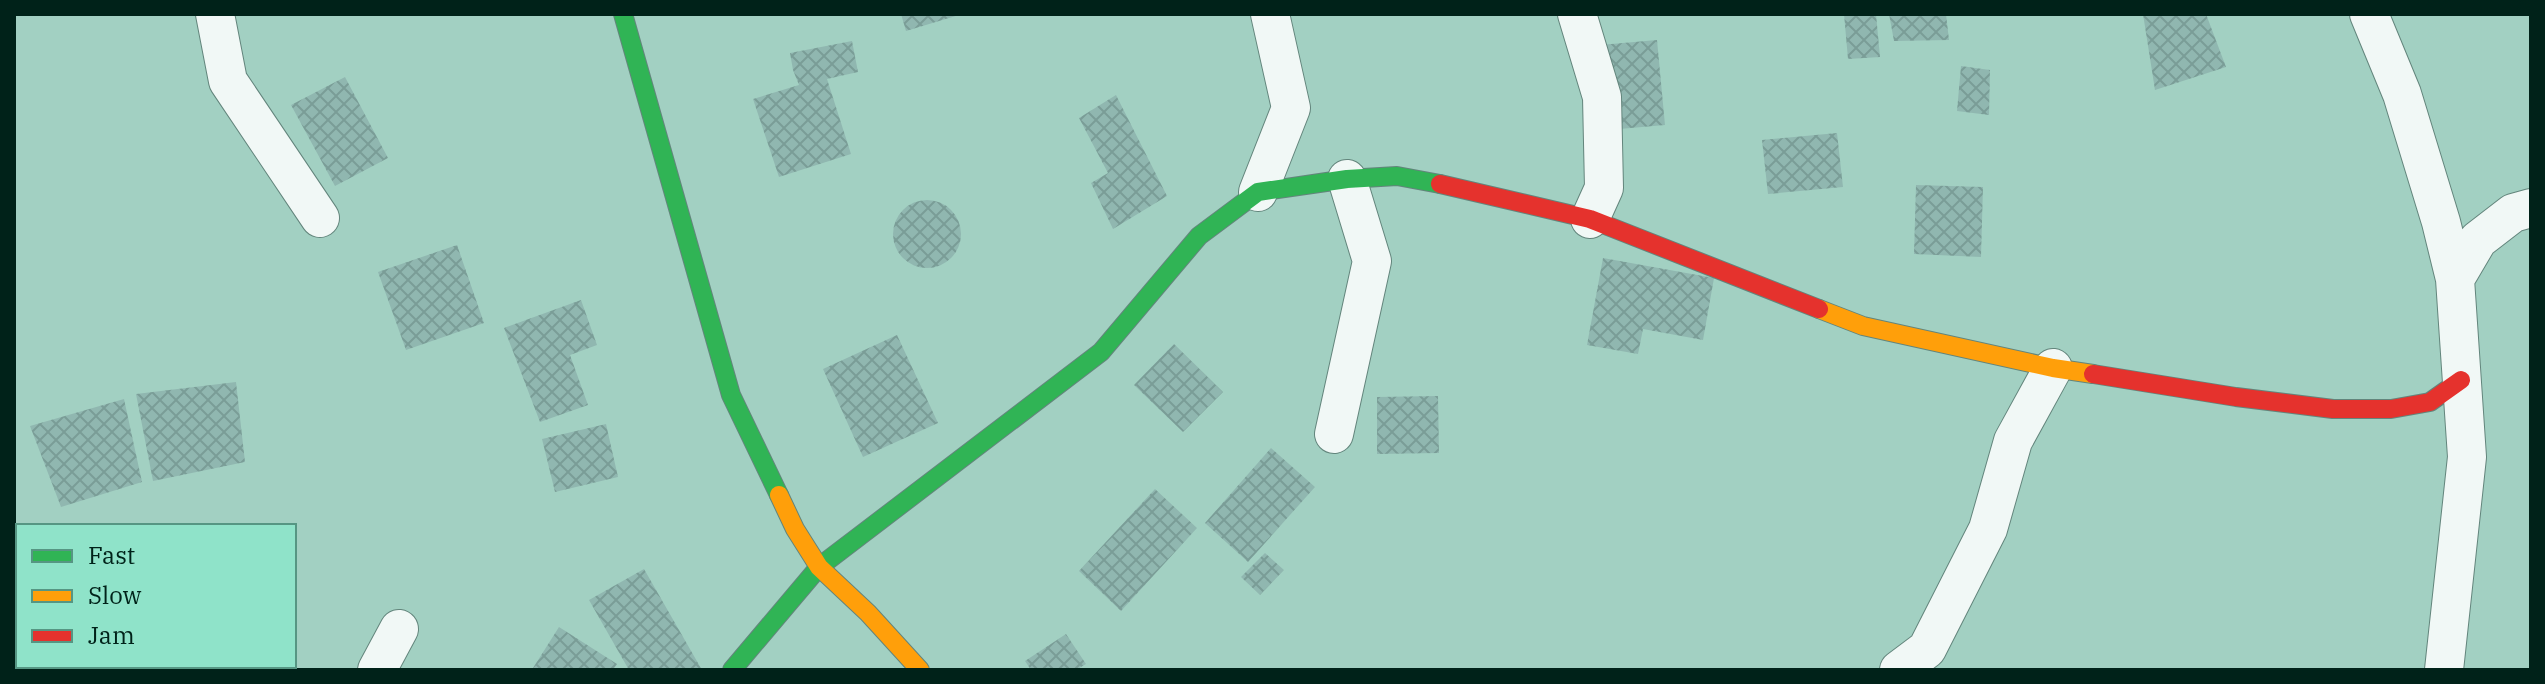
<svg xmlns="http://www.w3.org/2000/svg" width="2545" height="684" viewBox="0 0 2545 684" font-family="'IBM Plex Serif',serif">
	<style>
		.building { fill: url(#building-cross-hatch) }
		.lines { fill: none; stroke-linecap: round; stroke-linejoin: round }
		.street-casing { stroke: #63857c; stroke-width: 40 }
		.fast-casing { stroke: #63857c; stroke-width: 20 }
		.slow-casing { stroke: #63857c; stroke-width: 20 }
		.jam-casing { stroke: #63857c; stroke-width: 20 }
		.street { stroke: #f1f8f6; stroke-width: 38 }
		.fast { stroke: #30b455; stroke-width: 18 }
		.slow { stroke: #ff9f0a; stroke-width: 18 }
		.jam { stroke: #e5322d; stroke-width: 18 }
	</style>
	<defs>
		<pattern id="building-cross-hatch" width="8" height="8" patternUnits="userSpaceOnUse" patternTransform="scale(2)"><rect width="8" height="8" fill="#90b7b0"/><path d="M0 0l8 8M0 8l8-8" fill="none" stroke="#7a9d97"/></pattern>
	</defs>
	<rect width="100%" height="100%" fill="#a2d0c2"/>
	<path class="building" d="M901,14H959V15L906,31Z
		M1844,14H1876L1880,57L1848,59Z
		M1889,14H1946L1949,40L1894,41Z
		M2143,14H2206L2226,67L2155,90Z
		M1657,40L1665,125L1608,130L1600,45Z
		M852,41L858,72L827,79L851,154L779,177L753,99L799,85L793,70L790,53Z
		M1961,66L1990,70L1989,115L1957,111Z
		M345,77L388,158L335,186L291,105Z
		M1116,95L1167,196L1113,229L1091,183L1108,173L1079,118Z
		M1837,133L1843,187L1768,194L1762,140Z
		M1916,185L1983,187L1981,257L1914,254Z
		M893 234a34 34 0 1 1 68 0a34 34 0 1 1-68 0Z
		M457,245L484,323L406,350L378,272Z
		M1603,258L1714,278L1703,340L1643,329L1638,354L1587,345Z
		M581,300L597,345L570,355L588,405L540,422L504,328Z
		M897,335L938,423L863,457L823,369Z
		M1174,344L1223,392L1183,432L1134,385Z
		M236,382L245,462L153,481L136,394Z
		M1438,396L1439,453L1377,454V397Z
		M124,399L142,482L61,507L30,426Z
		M606,424L618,477L555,492L542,439Z
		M1271,448L1315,487L1248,562L1205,523Z
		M1155,489L1197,528L1121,611L1079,571Z
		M1265,553L1284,570L1260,595L1241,577Z
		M644,569L702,670H629L589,600Z
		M559,627L617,664L613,670H537L533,668Z
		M1066,634L1086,664L1076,670H1031L1025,661Z"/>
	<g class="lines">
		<defs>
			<path id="street" d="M215,14L228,81L320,218
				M1577,14L1602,97L1604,188L1590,219
				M2369,14L2402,94L2441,222L2455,279L2467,457L2444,670
				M1258,192L1291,108L1270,14
				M2455,279L2478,240L2513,213L2531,208
				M1334,434L1372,261L1347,179
				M377,670L399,629
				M1899,670L1927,649L1988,529L2013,441L2053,368"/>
			<path id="fast" d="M623,14L731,395L779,495
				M732,670L819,567L1101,352L1199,236L1258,192L1347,179L1397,176L1440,184"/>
			<path id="slow" d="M1819,309L1863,326L2053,368L2093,374
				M779,495L795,529L819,567L868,613L920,670"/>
			<path id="jam" d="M1440,184L1590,219L1819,309
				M2093,374L2236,397L2333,409H2391L2430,402L2461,380"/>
		</defs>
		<use href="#street" class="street-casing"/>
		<use href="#fast" class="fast-casing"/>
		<use href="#slow" class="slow-casing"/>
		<use href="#jam" class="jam-casing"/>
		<use href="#street" class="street"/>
		<use href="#fast" class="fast"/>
		<use href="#slow" class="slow"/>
		<use href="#jam" class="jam"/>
	</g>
	<rect width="2545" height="684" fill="none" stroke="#002219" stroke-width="32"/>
	<rect x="16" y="524" width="280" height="144" fill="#8fe3c9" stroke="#569683" stroke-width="2"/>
	<rect x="32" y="550" width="40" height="12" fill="#30b455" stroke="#569683" stroke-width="2"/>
	<text x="88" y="564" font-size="24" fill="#002219">Fast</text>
	<rect x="32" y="590" width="40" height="12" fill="#ff9f0a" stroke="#569683" stroke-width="2"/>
	<text x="88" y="604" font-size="24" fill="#002219">Slow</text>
	<rect x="32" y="630" width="40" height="12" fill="#e5322d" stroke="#569683" stroke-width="2"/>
	<text x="88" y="644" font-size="24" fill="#002219">Jam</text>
</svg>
